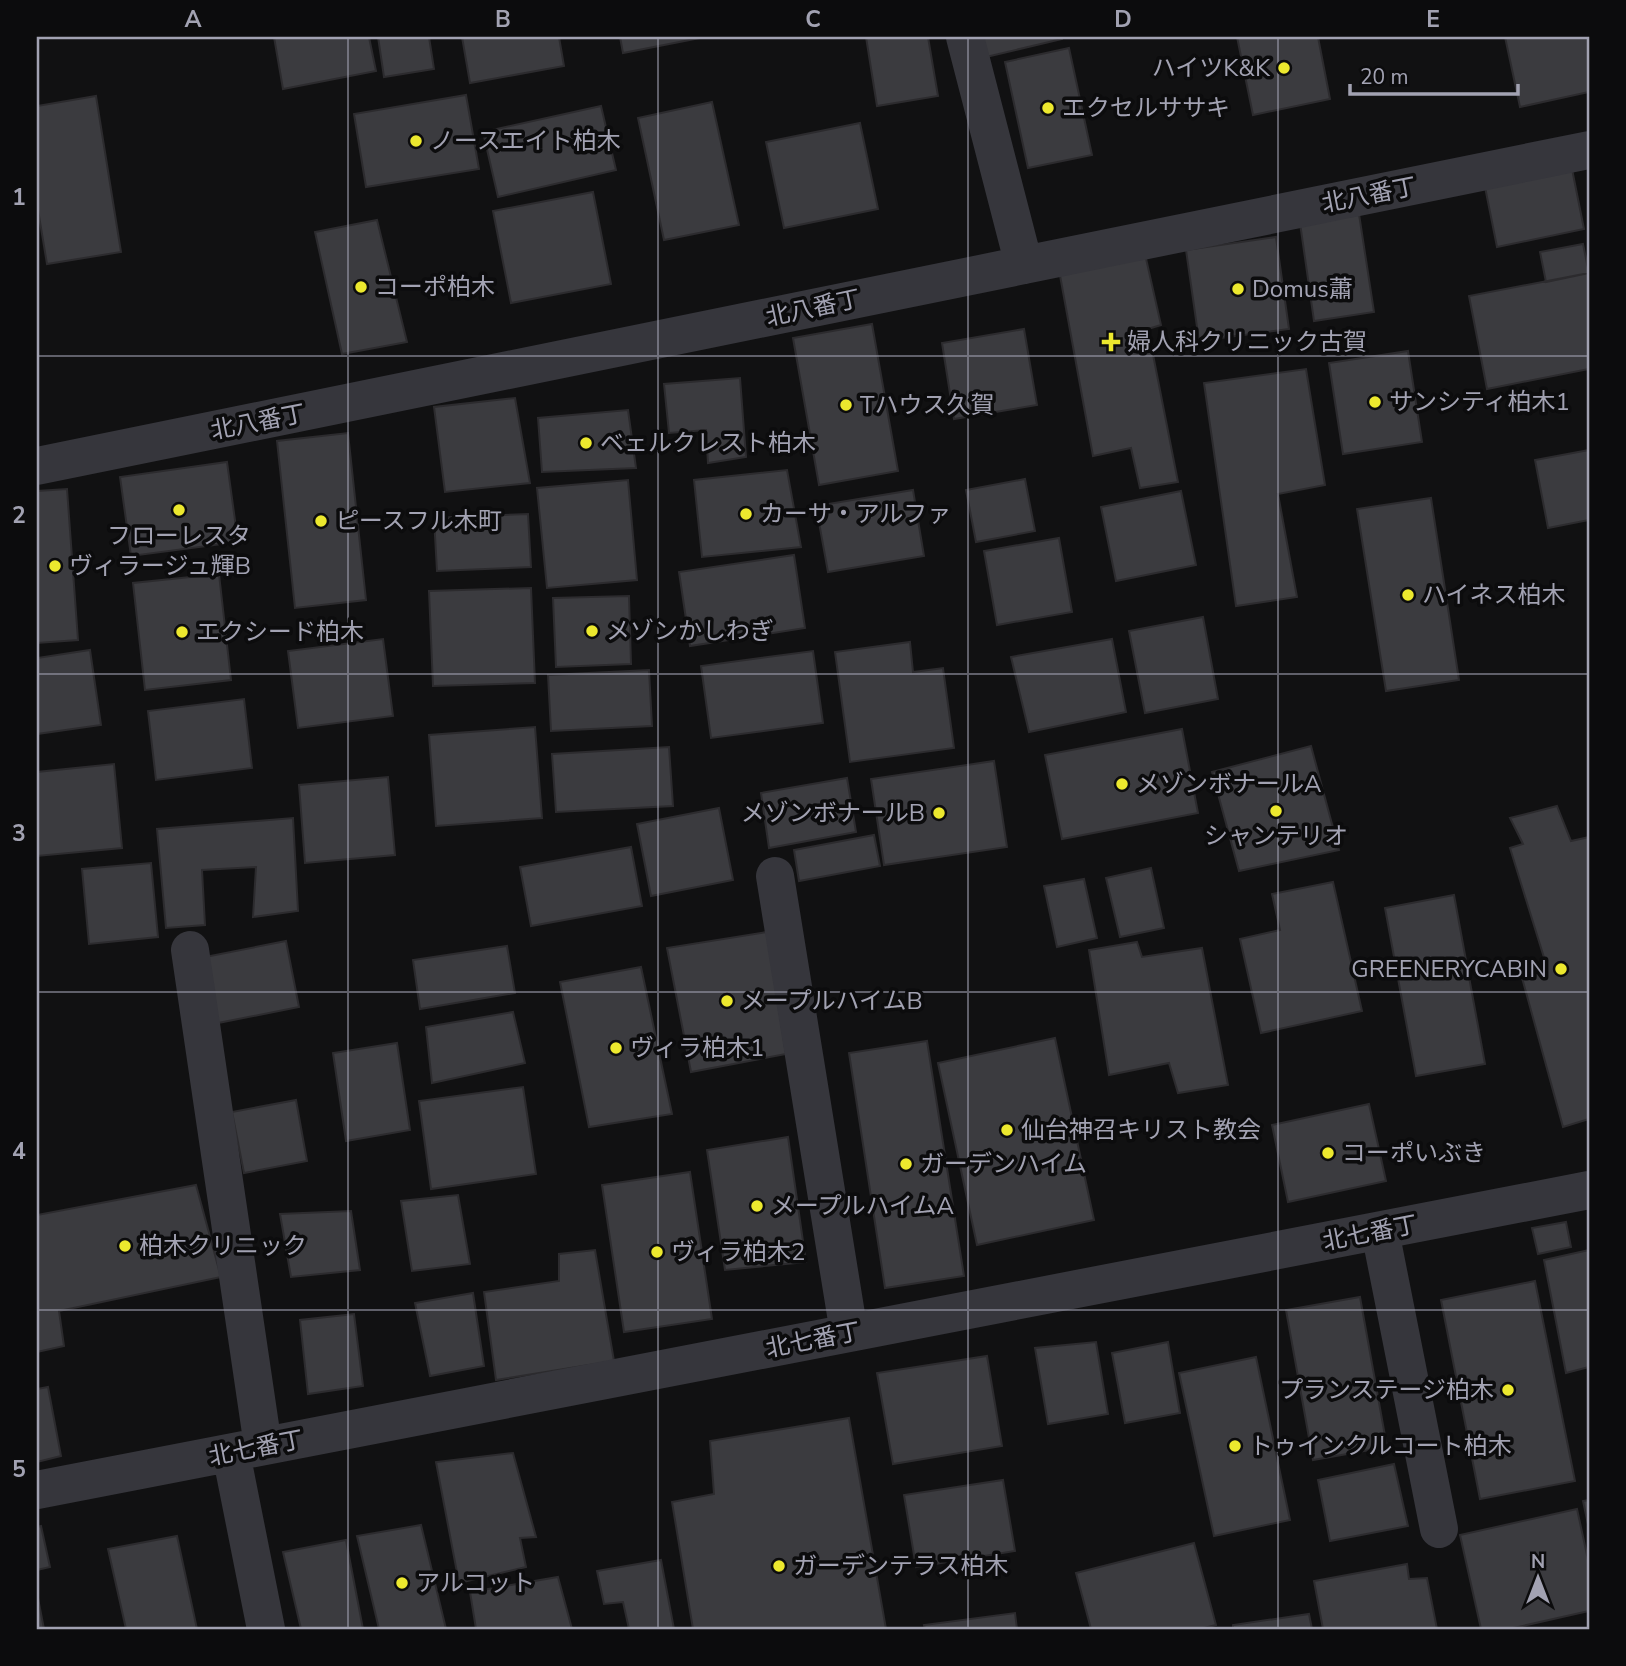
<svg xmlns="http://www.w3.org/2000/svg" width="1626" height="1666" viewBox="0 0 1626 1666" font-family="'Nunito Sans','Noto Sans JP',sans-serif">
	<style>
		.building { fill: #3b3b3f; stroke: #2c2b2e; stroke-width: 2 }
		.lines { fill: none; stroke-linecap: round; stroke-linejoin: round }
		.minor { stroke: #36363c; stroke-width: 38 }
		.grid { fill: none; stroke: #a2a2b2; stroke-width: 2; stroke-opacity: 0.55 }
		.poi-dot { fill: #ece82e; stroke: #0c0c0d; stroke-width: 2.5 }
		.labels { text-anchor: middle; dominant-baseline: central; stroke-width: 7; stroke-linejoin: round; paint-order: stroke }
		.poi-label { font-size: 24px; fill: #a2a2b2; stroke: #0c0c0d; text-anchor: start }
		.street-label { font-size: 24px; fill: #a2a2b2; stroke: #0c0c0d }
		.neatline { fill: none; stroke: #a2a2b2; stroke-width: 2.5 }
		.grid-label { font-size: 23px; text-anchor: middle; font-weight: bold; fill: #a2a2b2 }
	</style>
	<rect width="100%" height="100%" fill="#111112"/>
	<path class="building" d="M274,37H369L376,71L283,89Z
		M378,37H429L434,69L384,77Z
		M462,37H559L564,66L470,83Z
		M620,37H705L623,53Z
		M866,37H928L938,96L877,106Z
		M981,37H1062V39L986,57Z
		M1237,37H1318L1330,99L1253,115Z
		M1505,37H1589V92L1520,107Z
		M1069,48L1092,155L1028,168L1005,62Z
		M466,95L479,169L366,187L354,114Z
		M96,96L121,252L47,264L37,204V106Z
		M712,102L739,225L664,240L638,118Z
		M601,106L616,170L498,197L483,132Z
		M860,123L878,209L784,228L766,142Z
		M1571,164L1584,229L1497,247L1484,182Z
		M593,192L611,284L511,303L493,211Z
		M1359,214L1374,312L1314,321L1300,223Z
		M377,220L407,342L342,354L315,232Z
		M1276,237L1289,329L1199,341L1186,250Z
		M1583,244L1589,273L1546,282L1540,252Z
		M1145,254L1161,325L1148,329L1178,482L1140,488L1131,448L1093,456L1059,270Z
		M1589,273V369L1487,389L1469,296Z
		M872,324L898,471L819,485L793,338Z
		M1024,329L1037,405L954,419L942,343Z
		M1408,351L1422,442L1343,454L1329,363Z
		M1306,369L1325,485L1278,494L1297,597L1236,606L1204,383Z
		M740,378L746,457L708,463L706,430L669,433L664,384Z
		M515,398L530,483L445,492L434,407Z
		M628,410L636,468L542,472L538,418Z
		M348,433L366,600L295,608L277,441Z
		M1589,450V520L1548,528L1535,460Z
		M227,462L238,542L131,556L120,477Z
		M787,470L801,547L702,557L694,480Z
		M1025,479L1035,531L976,542L966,490Z
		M628,480L637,580L547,588L537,488Z
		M67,489L78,640L37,643V491Z
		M913,490L924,556L828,572L816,506Z
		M1181,491L1196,565L1116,581L1101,507Z
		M1431,498L1459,680L1386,691L1357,509Z
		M528,514L531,567L437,571L434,518Z
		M1059,538L1072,612L997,625L984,551Z
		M794,555L805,628L690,646L679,572Z
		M219,574L231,680L145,690L133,583Z
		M531,588L535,683L433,686L429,591Z
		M629,596L631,664L556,667L553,598Z
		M1203,617L1218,699L1145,713L1129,631Z
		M383,639L393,716L298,728L288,651Z
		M1112,639L1126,712L1029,732L1011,657Z
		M910,642L913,672L943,668L954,748L850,762L835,652Z
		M90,650L101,725L37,734V658Z
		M813,651L823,723L711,738L701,666Z
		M649,670L652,726L551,731L548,675Z
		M244,699L252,768L156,780L148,711Z
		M535,727L542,818L436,826L429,735Z
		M1182,729L1198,813L1062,839L1045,755Z
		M1311,746L1339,850L1239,871L1212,772Z
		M669,747L673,806L556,812L552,754Z
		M994,761L1007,847L884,865L871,779Z
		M114,764L122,848L37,856V772Z
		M388,777L395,855L305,863L299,785Z
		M847,778L856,832L769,848L761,793Z
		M1557,806L1571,841L1589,837V1119L1563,1127L1521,974L1546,964L1510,848L1523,844L1510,818Z
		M719,808L733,880L651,896L637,824Z
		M293,818L298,911L253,917L256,867L202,870L205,925L166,928L157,829Z
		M874,835L880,866L799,881L794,850Z
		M631,847L642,906L531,926L520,867Z
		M151,863L158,937L89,944L82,869Z
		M1151,868L1164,928L1120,937L1106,878Z
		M1084,879L1097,938L1057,947L1044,886Z
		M1333,882L1362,1011L1261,1033L1240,939L1280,930L1272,894Z
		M1454,895L1485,1064L1416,1076L1385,908Z
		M767,932L786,1054L691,1072L667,948Z
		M286,941L299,1007L213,1024L200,958Z
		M1137,942L1142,957L1202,948L1228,1085L1178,1093L1169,1063L1109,1075L1089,950Z
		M507,946L515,993L420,1009L413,960Z
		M641,967L672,1114L589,1127L560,982Z
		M513,1012L525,1063L432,1083L426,1027Z
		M1055,1038L1094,1220L977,1245L938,1063Z
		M927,1041L964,1276L885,1288L849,1053Z
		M397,1043L410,1130L346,1141L333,1053Z
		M523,1087L536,1174L431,1189L419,1101Z
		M296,1100L307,1161L244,1173L232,1112Z
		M1369,1104L1386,1181L1288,1202L1272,1125Z
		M788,1137L806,1262L725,1270L707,1150Z
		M690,1172L712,1319L624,1332L602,1185Z
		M196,1185L221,1277L59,1311L64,1346L37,1352V1215Z
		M458,1195L470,1264L412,1271L401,1201Z
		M351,1211L360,1270L291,1277L280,1214Z
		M1566,1222L1571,1247L1538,1254L1532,1228Z
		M595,1250L614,1361L496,1380L484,1292L559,1281V1254Z
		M1589,1250V1367L1566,1373L1544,1260Z
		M1535,1281L1575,1481L1480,1499L1441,1300Z
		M473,1293L484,1366L430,1376L415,1303Z
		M1360,1297L1387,1447L1313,1460L1286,1310Z
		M354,1314L363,1386L308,1394L300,1320Z
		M1096,1342L1108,1414L1048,1424L1035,1348Z
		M1168,1342L1180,1413L1125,1423L1112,1353Z
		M987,1356L1002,1446L893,1464L877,1373Z
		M1256,1357L1290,1520L1214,1536L1179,1373Z
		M48,1387L61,1456L37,1462V1389Z
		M849,1418L886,1629H693L672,1502L714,1494L710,1441Z
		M513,1453L536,1537L520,1538L526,1567L459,1583L436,1462Z
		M1394,1464L1408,1526L1330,1541L1318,1480Z
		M1003,1480L1015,1551L916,1567L904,1495Z
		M1589,1500V1529L1583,1501Z
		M1577,1509L1589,1564V1611L1509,1629H1481L1460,1535Z
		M421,1525L446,1629H379L357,1536Z
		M41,1526L50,1567L37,1570V1527Z
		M177,1536L197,1629H126L108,1549Z
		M346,1540L363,1629H301L283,1552Z
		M1194,1543L1216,1625L1200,1629H1091L1076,1573Z
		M661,1560L674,1629H629L623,1602L604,1604L597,1571Z
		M1407,1564L1409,1579L1427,1578L1437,1629H1323L1314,1581Z
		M558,1577L572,1629H476L470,1592Z
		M37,1593L44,1629H37Z
		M1015,1613L1017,1629H925L924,1625Z
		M1309,1614L1312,1629H1233V1625Z"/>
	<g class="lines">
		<path class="minor" d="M965,37L1024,265
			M37,466L1589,150
			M775,876L849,1333
			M190,950L263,1446
			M1380,1231L1439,1529
			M231,1453L266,1629
			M37,1490L1589,1190"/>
	</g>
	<path class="grid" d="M348,37V1629M658,37V1629M968,37V1629M1278,37V1629M37,356H1589M37,674H1589M37,992H1589M37,1310H1589"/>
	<g class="poi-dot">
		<circle cx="1284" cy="68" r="7"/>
		<circle cx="1048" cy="108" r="7"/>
		<circle cx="416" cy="141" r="7"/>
		<circle cx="361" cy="287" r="7"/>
		<circle cx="1238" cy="289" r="7"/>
		<path d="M1107.5 331.5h7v7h7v7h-7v7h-7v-7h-7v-7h7z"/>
		<circle cx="1375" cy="402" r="7"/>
		<circle cx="846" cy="405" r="7"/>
		<circle cx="586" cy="443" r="7"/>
		<circle cx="179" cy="510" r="7"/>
		<circle cx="746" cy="514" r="7"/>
		<circle cx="321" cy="521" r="7"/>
		<circle cx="55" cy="566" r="7"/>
		<circle cx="1408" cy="595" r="7"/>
		<circle cx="592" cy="631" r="7"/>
		<circle cx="182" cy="632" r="7"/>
		<circle cx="1122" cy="784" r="7"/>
		<circle cx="1276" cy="811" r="7"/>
		<circle cx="939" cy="813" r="7"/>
		<circle cx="1561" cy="969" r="7"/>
		<circle cx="727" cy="1001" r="7"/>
		<circle cx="616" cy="1048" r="7"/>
		<circle cx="1007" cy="1130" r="7"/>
		<circle cx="1328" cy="1153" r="7"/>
		<circle cx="906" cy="1164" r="7"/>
		<circle cx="757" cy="1206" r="7"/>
		<circle cx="125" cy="1246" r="7"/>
		<circle cx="657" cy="1252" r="7"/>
		<circle cx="1508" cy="1390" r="7"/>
		<circle cx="1235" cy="1446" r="7"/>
		<circle cx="779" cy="1566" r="7"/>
		<circle cx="402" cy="1583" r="7"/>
	</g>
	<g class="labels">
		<g class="poi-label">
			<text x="1270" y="68" text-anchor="end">ハイツK&amp;K</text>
			<text x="1062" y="108">エクセルササキ</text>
			<text x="430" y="141">ノースエイト柏木</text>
			<text x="375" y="287">コーポ柏木</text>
			<text x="1252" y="289">Domus蕭</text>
			<text x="1127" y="342">婦人科クリニック古賀</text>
			<text x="1389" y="402">サンシティ柏木1</text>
			<text x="860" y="405">Tハウス久賀</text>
			<text x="600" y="443">ベェルクレスト柏木</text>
			<text x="760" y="514">カーサ・アルファ</text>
			<text x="335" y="521">ピースフル木町</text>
			<text x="179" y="536" text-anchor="middle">フローレスタ</text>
			<text x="69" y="566">ヴィラージュ輝B</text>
			<text x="1422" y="595">ハイネス柏木</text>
			<text x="606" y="631">メゾンかしわぎ</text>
			<text x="196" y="632">エクシード柏木</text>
			<text x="1136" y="784">メゾンボナールA</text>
			<text x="925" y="813" text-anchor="end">メゾンボナールB</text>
			<text x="1276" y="836" text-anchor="middle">シャンテリオ</text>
			<text x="1547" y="969" text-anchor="end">GREENERYCABIN</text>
			<text x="741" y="1001">メープルハイムB</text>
			<text x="630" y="1048">ヴィラ柏木1</text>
			<text x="1021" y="1130">仙台神召キリスト教会</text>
			<text x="1342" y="1153">コーポいぶき</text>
			<text x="920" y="1164">ガーデンハイム</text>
			<text x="771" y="1206">メープルハイムA</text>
			<text x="139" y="1246">柏木クリニック</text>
			<text x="671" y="1252">ヴィラ柏木2</text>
			<text x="1494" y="1390" text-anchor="end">プランステージ柏木</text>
			<text x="1249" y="1446">トゥインクルコート柏木</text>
			<text x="793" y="1566">ガーデンテラス柏木</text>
			<text x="416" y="1583">アルコット</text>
		</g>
		<g class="street-label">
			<text transform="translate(1369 195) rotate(-11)">北八番丁</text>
			<text transform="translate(813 308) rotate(-12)">北八番丁</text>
			<text transform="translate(258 422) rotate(-11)">北八番丁</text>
			<text transform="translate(1370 1233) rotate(-11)">北七番丁</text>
			<text transform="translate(813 1340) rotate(-11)">北七番丁</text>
			<text transform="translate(256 1448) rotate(-11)">北七番丁</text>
		</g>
	</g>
	<rect width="1626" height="1666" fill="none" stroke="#0c0c0d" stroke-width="77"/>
	<g transform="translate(1538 1578)" stroke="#0c0c0d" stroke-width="5" paint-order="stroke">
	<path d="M0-5L12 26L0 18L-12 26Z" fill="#a2a2b2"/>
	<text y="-10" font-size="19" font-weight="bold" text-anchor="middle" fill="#a2a2b2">N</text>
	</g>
	<path d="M1350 84v10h168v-10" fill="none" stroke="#a2a2b2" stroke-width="3.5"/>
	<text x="1360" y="84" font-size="21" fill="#a2a2b2" stroke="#0c0c0d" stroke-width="5" paint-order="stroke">20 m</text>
	<rect x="38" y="38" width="1550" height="1590" class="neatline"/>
	<g class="grid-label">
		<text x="193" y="27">A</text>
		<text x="503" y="27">B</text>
		<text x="813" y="27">C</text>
		<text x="1123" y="27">D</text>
		<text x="1433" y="27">E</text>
		<text x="19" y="205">1</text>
		<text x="19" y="523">2</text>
		<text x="19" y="841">3</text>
		<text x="19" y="1159">4</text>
		<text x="19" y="1477">5</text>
	</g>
</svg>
